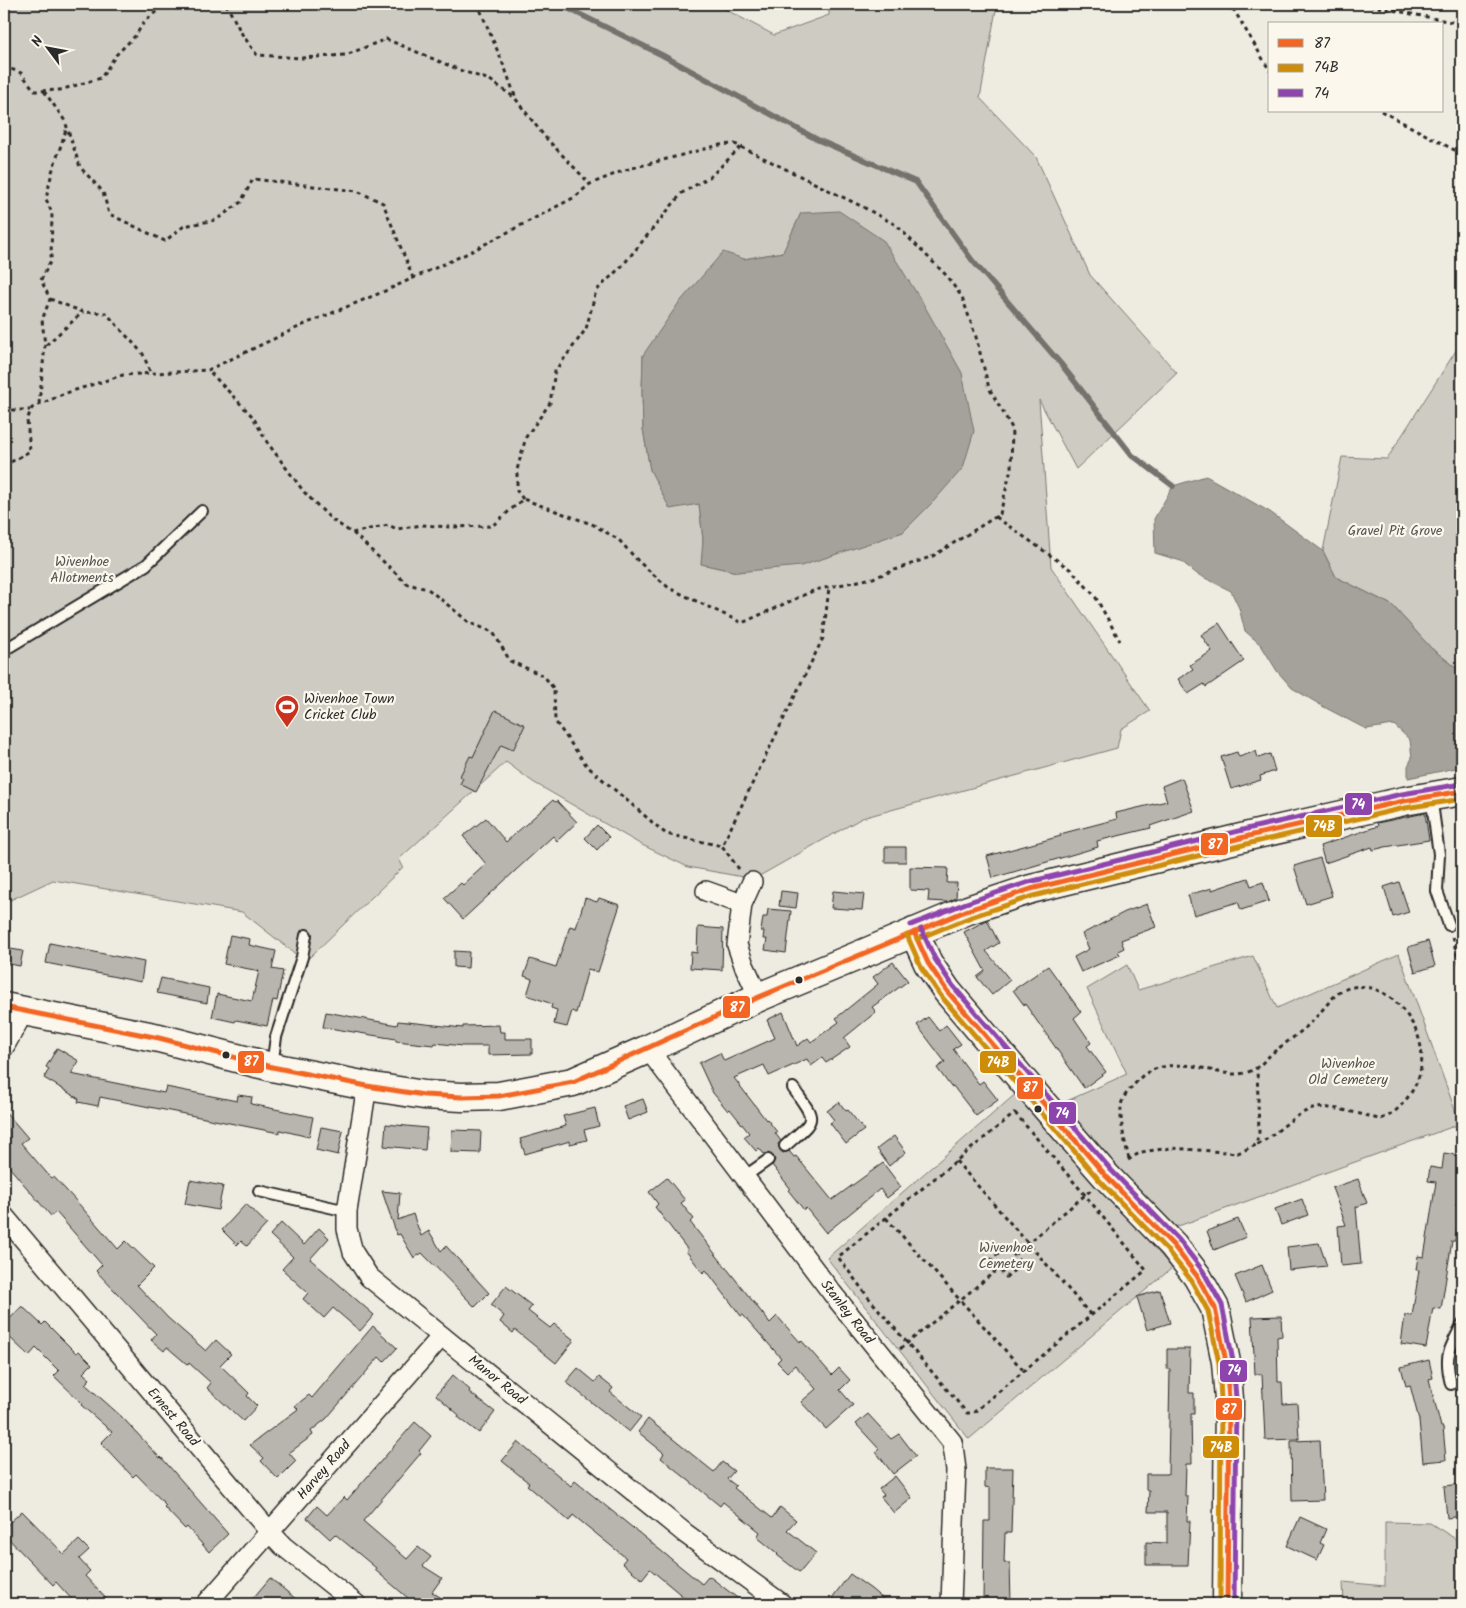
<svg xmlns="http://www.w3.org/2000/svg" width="1466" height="1608" viewBox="0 0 1466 1608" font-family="Kalam,sans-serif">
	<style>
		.green { fill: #cecbc2; stroke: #7c7b76; fill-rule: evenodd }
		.water { fill: #a4a29a; stroke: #74726e }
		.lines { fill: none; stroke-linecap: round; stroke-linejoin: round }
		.stream { stroke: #74726e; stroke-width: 5.5 }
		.building { fill: #b8b5ae; stroke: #2b2b2b }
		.lane-casing { stroke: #2b2b2b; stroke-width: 14 }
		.street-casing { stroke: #2b2b2b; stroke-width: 22 }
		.secondary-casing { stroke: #2b2b2b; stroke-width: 31 }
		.path { stroke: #2b2b2b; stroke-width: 3; stroke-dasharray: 4 4; stroke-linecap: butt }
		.lane { stroke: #fbf7ec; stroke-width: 10 }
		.street { stroke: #fbf7ec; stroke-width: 19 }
		.secondary { stroke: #fbf7ec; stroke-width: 28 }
		.bus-1-casing { stroke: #fbf7ec; stroke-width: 9 }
		.bus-2-casing { stroke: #fbf7ec; stroke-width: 9 }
		.bus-3-casing { stroke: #fbf7ec; stroke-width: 9 }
		.bus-1 { stroke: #f26522; stroke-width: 5 }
		.bus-2 { stroke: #ce8d09; stroke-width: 5 }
		.bus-3 { stroke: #8e44ad; stroke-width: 5 }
		.bus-dot { fill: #2b2b2b; stroke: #fbf7ec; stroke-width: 2 }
		.labels { text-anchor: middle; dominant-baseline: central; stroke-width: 4.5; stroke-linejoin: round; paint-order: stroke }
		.park-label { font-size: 14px; fill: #545351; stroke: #fbf7ec }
		.poi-label { font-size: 14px; fill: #2b2b2b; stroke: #fbf7ec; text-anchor: start }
		.street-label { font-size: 14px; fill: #2b2b2b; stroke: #fbf7ec }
		.line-badge { stroke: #fbf7ec; stroke-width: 2 }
		.badge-label { font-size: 14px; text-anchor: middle; font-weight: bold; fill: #fff }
	</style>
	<rect width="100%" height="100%" fill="#eeebe0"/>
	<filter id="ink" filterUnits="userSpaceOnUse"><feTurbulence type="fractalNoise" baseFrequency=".02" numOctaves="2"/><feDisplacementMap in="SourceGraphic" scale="10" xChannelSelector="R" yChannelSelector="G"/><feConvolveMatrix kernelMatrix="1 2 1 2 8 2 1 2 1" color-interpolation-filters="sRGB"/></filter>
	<g filter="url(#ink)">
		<path class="green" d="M4,4H710L717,5L774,35L829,15V4H997L980,98L1036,157L1090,275L1177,373L1076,469L1039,400L1051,567L1150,711L1121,729L1117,748L862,818L754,879L688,867L640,844L533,782L506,762L399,859L403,867L309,958L298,956L242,912L53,880L4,903ZM801,213L903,532L871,542L763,568L737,572L702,564L703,540L699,504L650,470L643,429L642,392L643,355L744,259L783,252Z
			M1462,318V672L1431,648L1392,605L1336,577L1323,551L1342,457L1387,459L1457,349Z
			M1399,954L1460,1124L1170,1229L1058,1105L1127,1074L1087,989L1127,965L1138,990L1253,956L1277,1008Z
			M1019,1091L1172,1268L969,1439L827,1258Z
			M1385,1522L1430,1523L1462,1543V1604H1344L1343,1582L1385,1586Z"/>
		<path class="water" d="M839,211L884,241L924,305L962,373L974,431L963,468L933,502L903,532L801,566L737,572L701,564L703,540L699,504L670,509L650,470L643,429L642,392L643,355L678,304L723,252L744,259L783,252L801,213Z
			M1206,476L1270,512L1323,551L1336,577L1392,605L1431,648L1462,672L1461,767L1408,778V766L1412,758L1410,740L1394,725L1366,729L1324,707L1292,688L1277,671L1261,645L1245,631L1239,608L1231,591L1197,574L1181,561L1155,553L1154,519L1173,486Z"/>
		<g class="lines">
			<path class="stream" d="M559,4L662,55L818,140L916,182L972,260L1061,364L1132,455L1173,486"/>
		</g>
		<path class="building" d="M1219,623L1244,661L1206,687L1204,684L1188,694L1178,679L1193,669L1190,665L1212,651L1201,635Z
			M495,710L525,725L513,750L501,745L476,792L460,784L463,778L460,776L470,756L473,757Z
			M1256,751L1258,758L1270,754L1275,771L1260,776L1261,780L1231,789L1221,757L1237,752L1239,757Z
			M1182,778L1194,811L1150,826L1151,828L1097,841L1098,847L993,878L987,856L1061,836L1060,834L1117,819L1116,813L1167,801L1162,786Z
			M553,800L555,802L557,801L577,822L557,841L553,836L463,919L444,898L461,883L463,885L486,864L463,836L486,818L506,842Z
			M1425,813L1429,840L1385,847L1373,850L1372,847L1325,863L1320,846L1378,826L1377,823Z
			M597,825L609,837L597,850L585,838Z
			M885,847H906V862H885Z
			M1320,858L1332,896L1306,904L1294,866Z
			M910,867L948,868L947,883H957L956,898L948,902L928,901L929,891L910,890Z
			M1248,878L1251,886L1263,882L1269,901L1241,910L1238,902L1194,915L1188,895L1212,888V890Z
			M1399,882L1409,912L1393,917L1384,887Z
			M781,891L798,893L796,908L779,906Z
			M833,891L864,894L862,910L831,908Z
			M585,898L597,902L599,898L620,905L598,972L588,969L576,1013L572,1011L567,1027L554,1024L557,1010L551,1008L552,1004L527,995L532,979L524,976L530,959L556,967L570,926L576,928Z
			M1147,904L1156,927L1121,940L1124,948L1118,951L1120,955L1081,972L1074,957L1089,949L1082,934L1125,912Z
			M768,909L791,911L786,953L765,950L767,939H763L764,931H761L763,917H767Z
			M987,920L999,943L986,951L1010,980L992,995L977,977L985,971L964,932Z
			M698,927L723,929L722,970L690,968L691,952L697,953Z
			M230,935L250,939L249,945L276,951L272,969L283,971L277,1001L273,1000L267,1026L236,1020L235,1022L212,1017L217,994L252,1001L259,971L224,964Z
			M1428,941L1435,966L1415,972L1408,947Z
			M50,943L144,962L141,982L46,963Z
			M4,948L23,951L20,966L4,963Z
			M454,951L469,952L468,968L454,967Z
			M893,962L908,981L872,1007L876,1012L844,1038L850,1047L826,1063L822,1058L811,1066L807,1059L769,1076L764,1065L734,1078L766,1120L767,1119L777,1132L775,1133L781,1141L778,1144L780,1150L783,1153L789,1151L794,1157L796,1156L832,1200L883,1163L901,1187L887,1198L880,1189L826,1233L806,1208L804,1210L788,1190L790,1188L772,1165L775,1160L773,1156L768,1153L764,1154L759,1148L756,1151L744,1137L749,1133L730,1109L728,1111L713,1093L699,1063L720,1053L724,1061L775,1038L767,1020L783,1012L797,1046L808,1038L811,1042L839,1022L836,1018L878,984L873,977Z
			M1048,966L1081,1012L1074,1018L1091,1043L1087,1046L1106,1072L1084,1088L1025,1004L1024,1005L1013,990Z
			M161,978L209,988L207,1003L157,993Z
			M326,1012L397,1025L398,1021L463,1028V1026L499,1025L500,1032H505V1039H532V1054L488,1055V1046H463L435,1043L434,1045L396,1041V1039L323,1027Z
			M928,1017L939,1031L946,1025L961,1044L953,1049L979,1084L983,1081L998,1100L976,1116L953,1086L951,1087L937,1068L945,1062L917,1025Z
			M57,1048L79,1061L71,1074L164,1093L166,1087L237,1101L238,1095L252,1097L251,1104L313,1117L309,1137L280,1130L279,1133L100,1097L98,1106L78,1102L79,1099L44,1078L49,1069L46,1067Z
			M643,1099L648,1112L628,1120L623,1106Z
			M839,1102L846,1111L848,1110L864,1130L846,1144L830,1123L834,1120L827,1111Z
			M595,1108L599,1126L584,1130L587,1140L570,1144V1141L525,1154L520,1139L566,1126L563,1116Z
			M4,1110L28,1138L21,1143L51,1178L53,1176L78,1203L118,1249L126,1241L154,1268L137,1285L168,1318L206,1351L216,1340L231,1354L220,1365L249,1393L247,1396L257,1406L243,1421L207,1388L211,1383L189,1363L188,1365L167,1347L164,1351L151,1340L156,1334L96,1271L102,1265L56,1212L51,1216L4,1161Z
			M386,1124L427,1128L425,1150L384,1146Z
			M321,1127L343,1131L338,1155L316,1150Z
			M452,1130L481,1131L480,1153L451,1152Z
			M894,1136L906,1152L889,1166L877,1149Z
			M1444,1153L1462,1156V1166L1456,1206L1460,1207L1455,1241H1452L1441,1309L1433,1308L1426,1348L1401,1344L1405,1315L1412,1316L1419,1270H1416L1418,1256L1424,1257L1436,1182L1428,1181L1430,1167L1442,1169Z
			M667,1178L685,1200L681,1203L694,1219L690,1222L770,1323L777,1316L800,1342L801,1340L832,1375L839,1368L850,1380L840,1390L853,1405L826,1429L801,1402L816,1389L795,1365L787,1372L777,1362L781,1358L743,1315L741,1316L706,1270L703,1273L686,1251L688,1250L655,1207L658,1204L649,1192Z
			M1358,1179L1367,1203L1356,1207L1361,1264L1341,1266L1338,1226L1346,1225L1332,1188Z
			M190,1180L223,1186L218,1210L185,1204Z
			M382,1191L400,1193L398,1220L413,1214L421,1236L429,1231L441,1251L446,1246L489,1293L475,1307L422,1253L414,1258L400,1234L397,1235Z
			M1302,1199L1308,1215L1281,1225L1275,1209Z
			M246,1204L267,1224L247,1246L241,1241L237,1245L222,1230Z
			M1238,1219L1246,1237L1214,1250L1207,1231Z
			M281,1223L304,1245L319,1228L329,1238L310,1259L374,1315L360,1331L333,1308L324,1318L303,1299L308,1293L282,1269L293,1257L270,1235Z
			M1319,1243L1327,1266L1289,1270L1287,1247Z
			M1262,1265L1272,1290L1246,1302L1235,1276Z
			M506,1286L532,1306L528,1311L550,1328L554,1324L574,1340L556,1363L515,1330L513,1333L500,1322L504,1316L491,1305Z
			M1160,1290L1170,1323L1147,1330L1137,1297Z
			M22,1306L42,1325L45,1322L76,1353L79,1351L92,1364L83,1373L90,1379L85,1384L122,1417L160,1458L161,1457L228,1534L209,1552L187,1527L185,1529L164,1507L166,1505L136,1474L133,1477L101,1443L112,1432L81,1405L82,1403L54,1376L59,1371L36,1348L29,1356L4,1332V1325Z
			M1281,1316L1282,1336L1277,1337L1278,1382H1282L1283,1404L1297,1403L1299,1439L1265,1440L1262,1374H1255L1252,1317Z
			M373,1326L397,1348L384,1362L379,1357L326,1419L311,1431L313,1435L289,1453L296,1461L278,1479L261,1461L264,1458L250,1445L298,1409L295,1406L309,1395L312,1398Z
			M1167,1349H1190L1189,1393H1194V1414H1191L1192,1464H1186L1185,1496H1188L1187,1521H1190L1188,1565H1146V1542L1167,1543V1512H1148L1149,1490H1146V1474H1168L1170,1369H1167Z
			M1429,1360L1433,1378L1429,1379L1441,1427H1443L1446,1460L1423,1462L1419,1420L1410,1385L1406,1386L1401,1367Z
			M578,1368L595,1382L599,1377L613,1388L610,1392L641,1417L629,1432L566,1382Z
			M453,1375L470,1390L469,1392L495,1412L479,1433L458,1417L459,1415L436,1395Z
			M868,1414L891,1439L899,1434L916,1456L893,1474L876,1452L879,1449L856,1424Z
			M648,1419L714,1472L722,1462L734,1471L727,1479L736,1486L734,1488L772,1518L780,1507L796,1520L787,1530L816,1553L802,1570L799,1572L777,1555L778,1554L757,1537L760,1532L723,1502L720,1506L661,1458L664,1453L638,1432Z
			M415,1422L431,1436L419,1451L421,1453L363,1521L407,1559L418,1547L431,1557L423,1566L442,1578L432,1592L451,1604H403L408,1598L375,1570L376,1568L335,1534L330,1539L307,1518L317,1506L327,1515L344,1497L347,1500Z
			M1320,1440L1323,1500L1292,1501L1291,1441Z
			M518,1442L571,1486L575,1481L702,1584L709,1576L745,1604H692L650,1569L642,1579L622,1563L626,1558L573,1515L569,1521L527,1485L529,1483L502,1461Z
			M985,1468H1013L1011,1533H1005L1004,1563H1010L1011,1604H983L984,1521H990V1488L985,1487Z
			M895,1476L912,1498L894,1513L881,1497L884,1495L879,1489Z
			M1462,1484V1516L1447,1518L1444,1486Z
			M22,1511L64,1554L79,1540L89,1550L79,1559L90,1571L85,1576L111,1604H76L56,1582L53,1585L4,1534V1528Z
			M1300,1517L1326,1529L1320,1543L1324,1545L1317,1560L1287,1546Z
			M850,1574L871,1589L889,1604H840L832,1598Z
			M270,1578L302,1604H248Z"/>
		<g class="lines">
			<defs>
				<path id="lane" d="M4,650L146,565L202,511
					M1431,796L1439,854L1437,891L1449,925
					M272,1066L276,1037L302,957L306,935
					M785,1146C816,1118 818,1123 793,1088
					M744,1177L768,1160
					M259,1191L347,1211
					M1451,1384C1444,1354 1449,1351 1462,1325"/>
				<path id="street" d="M752,882L742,904L737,945L744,965L759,997
					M706,891L742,904
					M4,1047L18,1022L21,1011
					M648,1049L832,1293L952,1442L954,1453L956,1470L951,1604
					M367,1086L347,1211V1229L353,1252L369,1277L686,1534L782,1604
					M4,1216L269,1531L283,1546L356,1604
					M206,1604L442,1336"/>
				<path id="secondary" d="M914,932L928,963L947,991L1030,1089L1106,1176L1173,1245L1197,1276L1215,1308L1226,1362L1229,1399L1227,1604
					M4,1007L159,1038L272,1067L367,1086L424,1095L462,1097L499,1096L573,1082L648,1049L759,997L968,910L1031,889L1253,835L1404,801L1462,791"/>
			</defs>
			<use href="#lane" class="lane-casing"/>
			<use href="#street" class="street-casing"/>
			<use href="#secondary" class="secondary-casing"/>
			<path class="path" d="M226,4L242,34L257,55L302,58L346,55L386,39L462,71L490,80L515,98L544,136L590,184
				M459,4L479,7L506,71L515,96
				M1217,4L1234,10L1270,71
				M1362,4L1462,24
				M4,66L21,73L35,91L60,90L101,78L116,55L136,35L144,22L165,4
				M44,91L65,121L80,167L103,192L109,214L165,241L184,226L216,220L241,202L253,179L357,191L383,203L413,278
				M1381,111L1462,154
				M50,299L83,312L106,313L143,354L151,374
				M46,345L83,312
				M39,404L45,345L42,320L50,299L41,280L51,260L52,213L46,199L52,172L67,127
				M4,408L9,410H30
				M4,466L30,451L27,420L32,408L63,394L123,375L208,370L303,325L385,291L468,253L575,197L590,184L625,170L720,145L735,144L863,207L896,225L945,274L962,297L976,337L989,388L1012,428L1011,469L1000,514L933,556L873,578L815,590L742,623L669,588L639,562L619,540L594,525L523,499L492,526L450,527L422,525L397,529L388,525L352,533L331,519L304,492L267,442L253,417L208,370
				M523,499L517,491V470L526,437L550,403L555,371L586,329L596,291L623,265L682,193L711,176L741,147
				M996,517L1071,570L1095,596L1120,641
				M353,533L407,584L428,589L470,623L493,632L510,661L544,676L554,689L555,721L587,766L666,834L722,846
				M739,869L722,846L823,638L829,588
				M1452,937L1462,970
				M1015,1113L1085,1195L1146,1270L973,1413H967L868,1297L838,1257Z
				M1129,1159C1125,1142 1120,1124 1121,1107C1121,1100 1127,1092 1132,1087C1136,1083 1140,1077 1145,1074C1157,1065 1179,1064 1193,1066C1211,1069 1230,1078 1248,1072C1260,1068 1266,1058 1275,1051C1289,1040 1304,1031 1316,1017C1326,1007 1334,992 1349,988C1369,982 1390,994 1402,1009C1427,1038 1429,1073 1404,1102C1398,1109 1390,1117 1380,1119C1376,1119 1369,1116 1365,1115C1350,1112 1333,1106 1317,1108C1295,1111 1276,1136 1256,1145
				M1128,1160L1141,1152L1171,1148L1238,1153L1256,1145L1259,1132L1257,1068
				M956,1161L1091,1315
				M886,1218L1024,1371
				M1007,1247L1022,1264L1006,1277L991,1260Z
				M1014,1255L1091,1190
				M900,1349L998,1269"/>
			<use href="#lane" class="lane"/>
			<use href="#street" class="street"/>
			<use href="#secondary" class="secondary"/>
			<defs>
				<path id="bus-1" d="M914,932L928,963L947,991L1106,1176L1173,1245L1197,1276L1215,1308L1226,1362L1229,1399L1227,1604
					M4,1007L159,1038L272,1067L367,1086L424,1095L462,1097L499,1096L573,1082L759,997L968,910L1031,889L1253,835L1404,801L1462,791"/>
				<path id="bus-2" d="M907,935L921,967L941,996L1100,1181L1167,1250L1191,1280L1208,1311L1219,1363L1221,1399L1220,1604
					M917,939L971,917L1033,896L1255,842L1405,808L1462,799"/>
				<path id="bus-3" d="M911,925L966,903L1029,882L1251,828L1402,794L1461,784
					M921,929L935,959L953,986L1112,1171L1179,1240L1203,1271L1222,1305L1233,1361L1236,1398L1234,1604"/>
			</defs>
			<use href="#bus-1" class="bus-1-casing"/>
			<use href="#bus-2" class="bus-2-casing"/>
			<use href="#bus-3" class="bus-3-casing"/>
			<use href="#bus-1" class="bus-1"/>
			<use href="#bus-2" class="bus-2"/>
			<use href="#bus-3" class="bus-3"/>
		</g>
	</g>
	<defs>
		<symbol id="stadium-pin" viewBox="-11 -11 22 30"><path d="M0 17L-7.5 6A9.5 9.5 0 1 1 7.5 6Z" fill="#c8321e" stroke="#fbf7ec"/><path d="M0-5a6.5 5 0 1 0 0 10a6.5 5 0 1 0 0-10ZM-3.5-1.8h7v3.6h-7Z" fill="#fff"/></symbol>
	</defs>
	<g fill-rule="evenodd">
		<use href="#stadium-pin" x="273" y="693" width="28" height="38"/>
	</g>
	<g class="bus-dot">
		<circle cx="799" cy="980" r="4.5"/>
		<circle cx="226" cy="1055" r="4.5"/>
		<circle cx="1038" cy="1109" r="4.5"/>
	</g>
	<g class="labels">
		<g class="park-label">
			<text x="1395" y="531">Gravel Pit Grove</text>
			<text x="82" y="562">Wivenhoe<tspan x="82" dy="16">Allotments</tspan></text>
			<text x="1348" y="1064">Wivenhoe<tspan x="1348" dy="16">Old Cemetery</tspan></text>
			<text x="1006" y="1248">Wivenhoe<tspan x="1006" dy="16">Cemetery</tspan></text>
		</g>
		<g class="poi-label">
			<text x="304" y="699">Wivenhoe Town<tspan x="304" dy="16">Cricket Club</tspan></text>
		</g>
		<g class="street-label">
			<text transform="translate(847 1312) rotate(52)">Stanley Road</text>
			<text transform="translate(497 1380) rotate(39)">Manor Road</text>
			<text transform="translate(173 1417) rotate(50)">Ernest Road</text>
			<text transform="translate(324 1470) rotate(-49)">Harvey Road</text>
		</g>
	</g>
	<g class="line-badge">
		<rect x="1344" y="792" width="29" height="24" rx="5" fill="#8e44ad"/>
		<rect x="1305" y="814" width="38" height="24" rx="5" fill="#ce8d09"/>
		<rect x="1200" y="832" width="29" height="24" rx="5" fill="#f26522"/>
		<rect x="722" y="995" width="29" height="24" rx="5" fill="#f26522"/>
		<rect x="237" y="1050" width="28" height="24" rx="5" fill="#f26522"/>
		<rect x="979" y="1050" width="38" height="24" rx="5" fill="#ce8d09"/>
		<rect x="1016" y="1076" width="28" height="24" rx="5" fill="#f26522"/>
		<rect x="1048" y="1101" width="29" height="24" rx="5" fill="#8e44ad"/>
		<rect x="1219" y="1359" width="29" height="24" rx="5" fill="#8e44ad"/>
		<rect x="1215" y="1397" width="28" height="24" rx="5" fill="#f26522"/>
		<rect x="1202" y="1435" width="38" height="24" rx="5" fill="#ce8d09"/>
	</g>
	<g class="badge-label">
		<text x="1358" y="809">74</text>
		<text x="1324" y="831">74B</text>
		<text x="1215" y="849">87</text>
		<text x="737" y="1012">87</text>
		<text x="251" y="1066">87</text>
		<text x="998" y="1067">74B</text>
		<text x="1030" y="1092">87</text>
		<text x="1062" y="1118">74</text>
		<text x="1234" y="1375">74</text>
		<text x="1229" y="1414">87</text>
		<text x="1221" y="1452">74B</text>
	</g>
	<rect width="1466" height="1608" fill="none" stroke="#fbf7ec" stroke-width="20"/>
	<rect x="10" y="10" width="1446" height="1588" fill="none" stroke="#2b2b2b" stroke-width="2" filter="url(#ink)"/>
	<rect x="1268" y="22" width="175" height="90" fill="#fbf7ec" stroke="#a8a59f"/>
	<rect x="1278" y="39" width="25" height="8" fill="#f26522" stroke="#a8a59f"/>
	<text x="1314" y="48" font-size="15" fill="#2b2b2b">87</text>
	<rect x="1278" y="64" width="25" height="8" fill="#ce8d09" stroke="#a8a59f"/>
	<text x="1314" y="72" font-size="15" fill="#2b2b2b">74B</text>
	<rect x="1278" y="89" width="25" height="8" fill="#8e44ad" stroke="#a8a59f"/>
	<text x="1314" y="98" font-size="15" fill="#2b2b2b">74</text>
	<g transform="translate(48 48) rotate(302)" stroke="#fbf7ec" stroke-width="4" paint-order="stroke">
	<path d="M0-4L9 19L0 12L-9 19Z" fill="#2b2b2b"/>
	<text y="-8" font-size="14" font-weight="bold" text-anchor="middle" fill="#2b2b2b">N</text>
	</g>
</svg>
